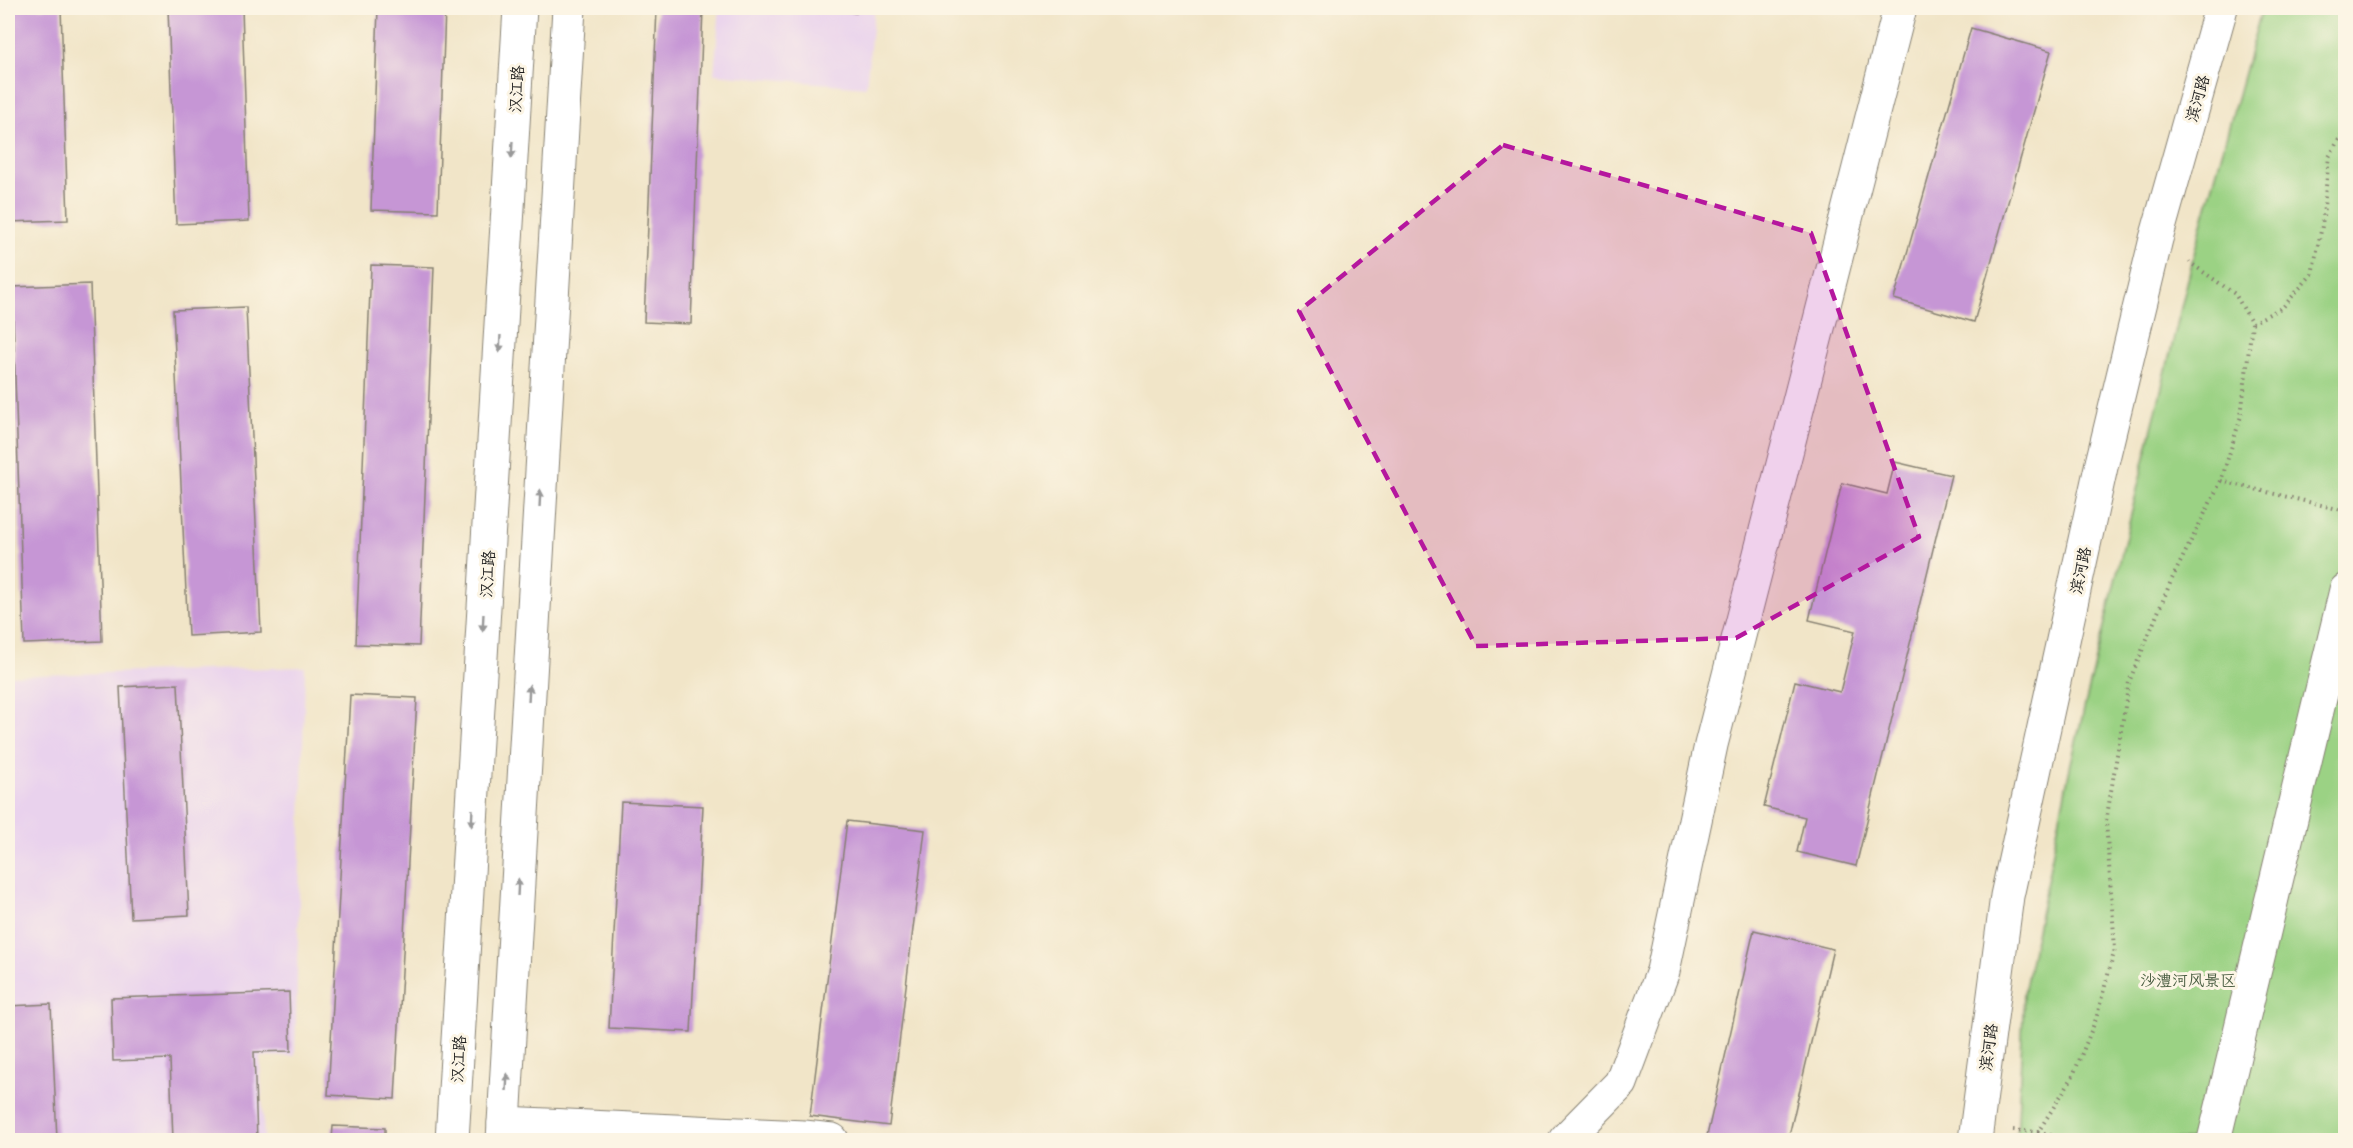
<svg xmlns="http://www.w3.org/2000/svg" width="2353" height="1148" viewBox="0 0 2353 1148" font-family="'Playpen Sans','LXGW WenKai TC',sans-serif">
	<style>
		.built { fill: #e9d2ed }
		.green { fill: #9bd284; stroke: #5c7750; stroke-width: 1.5 }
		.building { fill: #c696d5 }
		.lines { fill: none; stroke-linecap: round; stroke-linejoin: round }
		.minor-casing { stroke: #868072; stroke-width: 35 }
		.tertiary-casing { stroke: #868072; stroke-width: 35 }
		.path { stroke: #868072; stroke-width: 4; stroke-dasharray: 1.5 4.5; stroke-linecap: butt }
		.minor { stroke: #fff; stroke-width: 33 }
		.tertiary { stroke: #fff; stroke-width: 33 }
		.oneway { fill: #999 }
		.marked { fill: #b5179e; fill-opacity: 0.2; stroke: #b5179e; stroke-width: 4.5; stroke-dasharray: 12 8; stroke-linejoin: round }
		.labels { text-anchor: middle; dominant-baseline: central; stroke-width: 6; stroke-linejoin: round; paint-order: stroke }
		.street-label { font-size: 16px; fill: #1c1c1c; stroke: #fcf5e5 }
		.park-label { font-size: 16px; fill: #485c40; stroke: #fcf5e5 }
	</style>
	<rect width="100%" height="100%" fill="#fcf5e5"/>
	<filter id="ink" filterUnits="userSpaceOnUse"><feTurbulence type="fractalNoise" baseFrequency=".0167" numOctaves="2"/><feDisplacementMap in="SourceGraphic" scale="12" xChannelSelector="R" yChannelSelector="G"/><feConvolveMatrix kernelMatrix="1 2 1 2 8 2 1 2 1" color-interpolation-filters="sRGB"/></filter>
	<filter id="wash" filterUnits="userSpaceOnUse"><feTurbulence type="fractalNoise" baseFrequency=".008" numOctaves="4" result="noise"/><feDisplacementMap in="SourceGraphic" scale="24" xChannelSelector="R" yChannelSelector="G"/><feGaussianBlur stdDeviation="1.35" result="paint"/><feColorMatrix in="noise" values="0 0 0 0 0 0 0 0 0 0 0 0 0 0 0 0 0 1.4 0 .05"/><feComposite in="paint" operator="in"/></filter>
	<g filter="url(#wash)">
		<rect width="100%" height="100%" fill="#f1e5c8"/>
		<path class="built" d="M720,8H874L866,87L714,74Z
			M305,667L295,1056L260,1057L264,1140H8V676Z"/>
		<path class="green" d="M2262,8H2345V1140H2017L2024,993L2071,763L2196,246Z"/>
		<g id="blocks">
			<path class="building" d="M8,8H61L68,220L8,222Z
				M168,8H242L249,221L176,224Z
				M378,8H445L438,212L371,210Z
				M657,8H703L691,324L644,322Z
				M825,8H856V13Z
				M1971,28L2051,51L1974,322L1894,299Z
				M371,265L434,267L419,646L356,644Z
				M90,284L102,641L24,644L12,287Z
				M246,307L261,632L188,636L173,310Z
				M1895,462L1951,475L1856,866L1797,852L1805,817L1764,807L1795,681L1840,692L1855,631L1809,620L1842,483L1887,494Z
				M178,684L189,915L131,918L120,687Z
				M350,695L417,698L395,1099L328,1095Z
				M621,802L703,806L691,1032L609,1028Z
				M847,821L925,830L889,1126L810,1116Z
				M1754,930L1833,949L1788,1140H1706Z
				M289,992L291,1051L254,1052L257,1140H173L170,1059L113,1061L111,998Z
				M51,1004L57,1140H8V1006Z
				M333,1126L385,1128V1140H332Z
				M1679,1136L1693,1140H1678Z"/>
		</g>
	</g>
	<g filter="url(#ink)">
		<use href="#blocks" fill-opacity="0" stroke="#868072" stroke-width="1.5"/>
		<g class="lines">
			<defs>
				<path id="minor" d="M504,1123L804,1137L832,1140
					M1565,1140L1621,1083L1663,971L1711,745L1900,8
					M2214,1140L2346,590"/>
				<path id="tertiary" d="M452,1140L520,8
					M503,1140L569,8
					M1975,1140L2007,896L2101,467L2156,239L2221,8"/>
			</defs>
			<use href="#minor" class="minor-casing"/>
			<use href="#tertiary" class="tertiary-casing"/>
			<path class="path" d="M2252,323L2283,307L2312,274L2322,226L2329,157L2346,127
				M2221,481L2346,511
				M2013,1130L2038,1132L2072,1078L2096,1019L2115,949L2106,822L2129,682L2171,581L2221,481L2241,416L2252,323L2235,294L2189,262
				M2038,1132L2073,1140"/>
			<use href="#minor" class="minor"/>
			<use href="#tertiary" class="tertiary"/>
		</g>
		<defs><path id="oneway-solid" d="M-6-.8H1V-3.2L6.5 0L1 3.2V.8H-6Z" transform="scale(1.5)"/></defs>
		<g class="oneway">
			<use href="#oneway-solid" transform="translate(512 150) rotate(93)"/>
			<use href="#oneway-solid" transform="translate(500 344) rotate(93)"/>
			<use href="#oneway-solid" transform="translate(540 498) rotate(-87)"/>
			<use href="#oneway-solid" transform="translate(483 623) rotate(93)"/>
			<use href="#oneway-solid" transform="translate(529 693) rotate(-87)"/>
			<use href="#oneway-solid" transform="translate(472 818) rotate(93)"/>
			<use href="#oneway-solid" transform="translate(518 887) rotate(-87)"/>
			<use href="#oneway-solid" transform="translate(507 1082) rotate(-87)"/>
		</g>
	</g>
	<path class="marked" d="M1503,145L1811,233L1919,537L1736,638L1476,646L1299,311Z"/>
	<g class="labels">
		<g class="street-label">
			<text transform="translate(515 89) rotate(-87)">汉江路</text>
			<text transform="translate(2196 98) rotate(-74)">滨河路</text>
			<text transform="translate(2079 570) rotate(-78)">滨河路</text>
			<text transform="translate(486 574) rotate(-87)">汉江路</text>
			<text transform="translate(1987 1047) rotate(-82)">滨河路</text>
			<text transform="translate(457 1059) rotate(-87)">汉江路</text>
		</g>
		<g class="park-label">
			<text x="2188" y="979">沙澧河风景区</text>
		</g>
	</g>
	<rect width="2353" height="1148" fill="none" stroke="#fcf5e5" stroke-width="30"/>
</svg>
